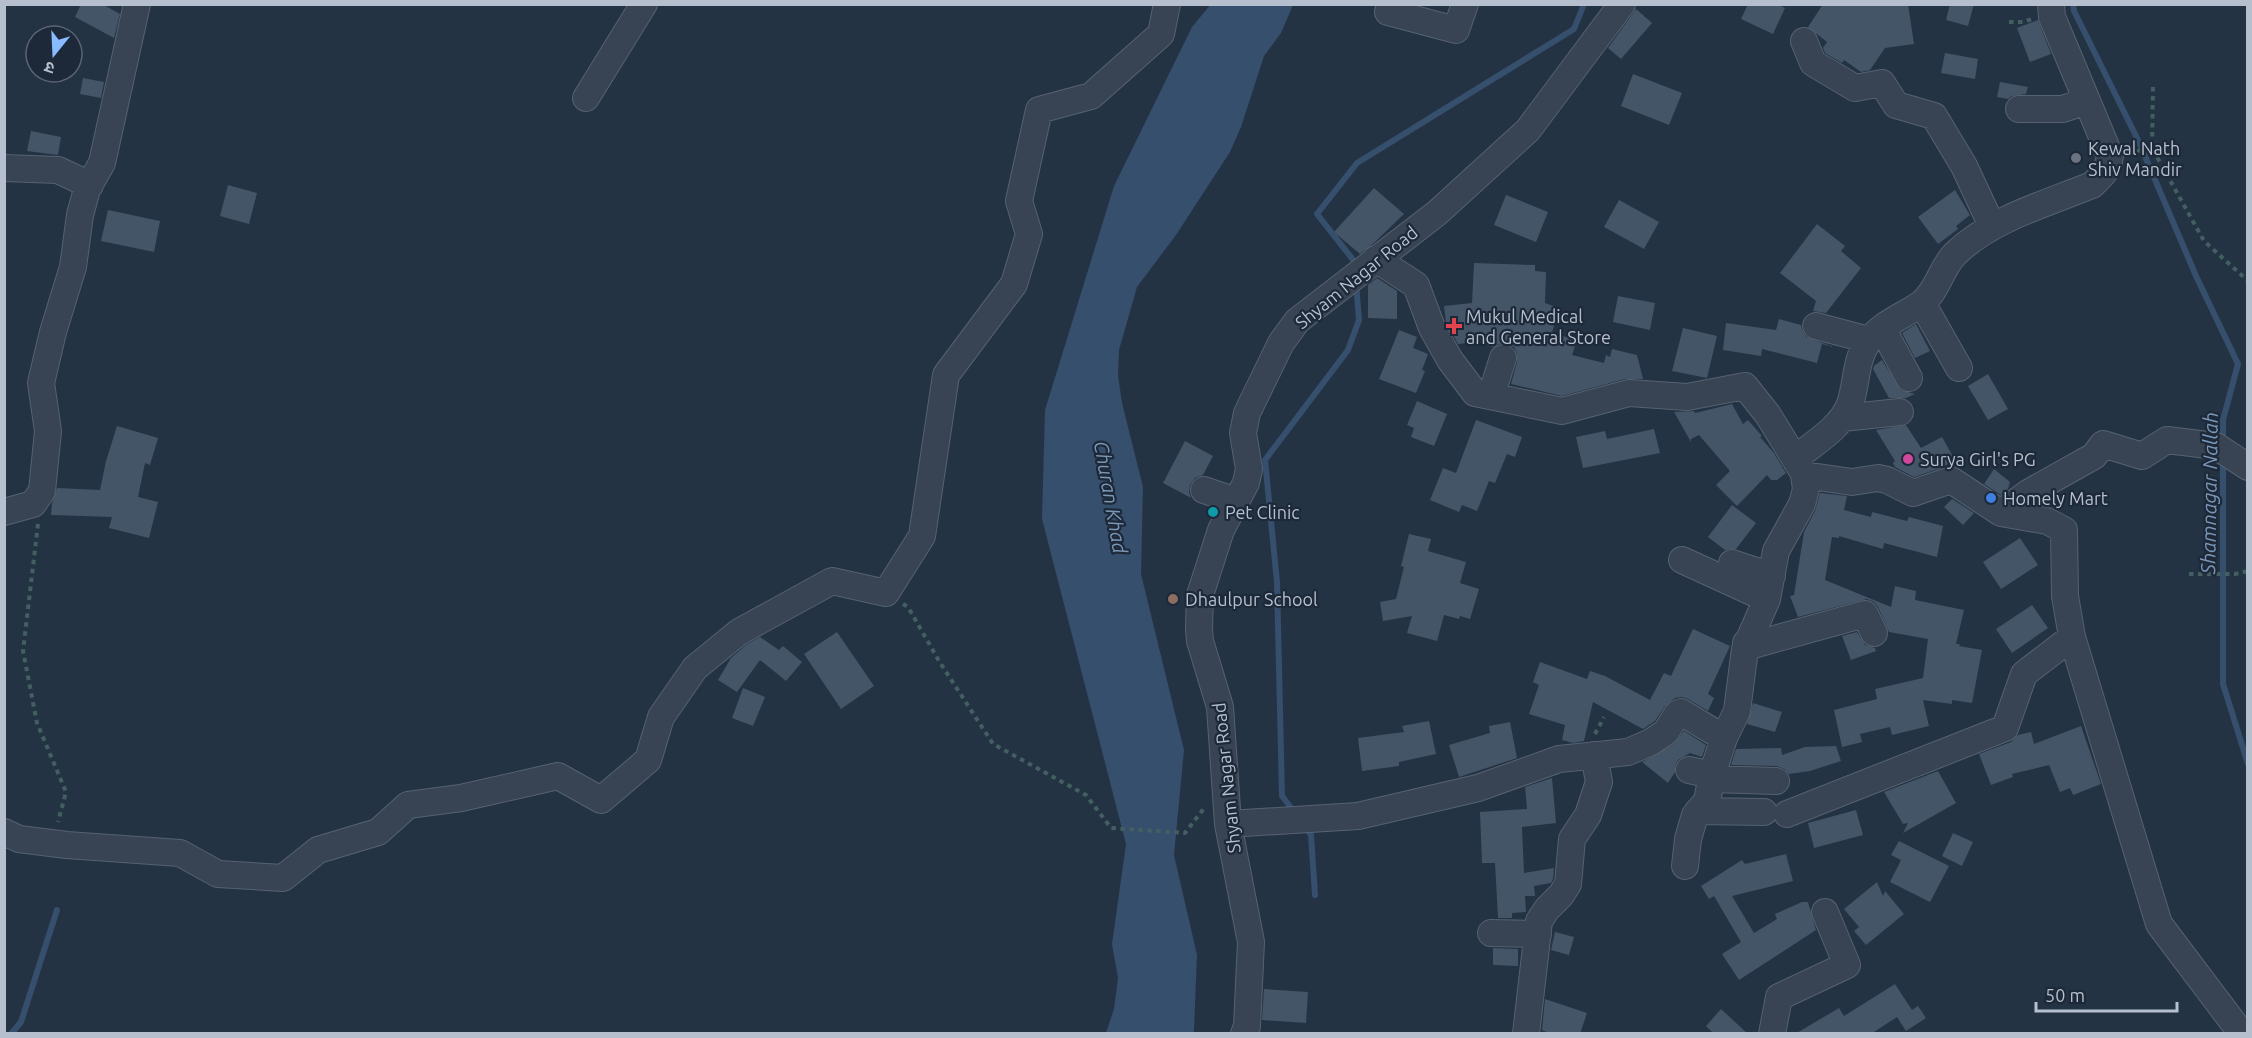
<svg xmlns="http://www.w3.org/2000/svg" width="2252" height="1038" viewBox="0 0 2252 1038" font-family="Ubuntu,'Noto Sans Devanagari',sans-serif">
	<style>
		.water { fill: #364f6c }
		.lines { fill: none; stroke-linecap: round; stroke-linejoin: round }
		.stream { stroke: #364f6c; stroke-width: 6 }
		.building { fill: #445568 }
		.minor-casing { stroke: #566270; stroke-width: 28 }
		.path { stroke: #445f61; stroke-width: 4; stroke-dasharray: 4.5 4.5; stroke-linecap: butt }
		.minor { stroke: #384453; stroke-width: 26 }
		.worship-dot { fill: #6b7280; stroke: #1d2938; stroke-width: 2 }
		.health-dot { fill: #e0444e; stroke: #1d2938; stroke-width: 2 }
		.hotel-dot { fill: #d1479c; stroke: #1d2938; stroke-width: 2 }
		.shop-dot { fill: #3f7fe0; stroke: #1d2938; stroke-width: 2 }
		.culture-dot { fill: #0f9aa8; stroke: #1d2938; stroke-width: 2 }
		.education-dot { fill: #8d6e63; stroke: #1d2938; stroke-width: 2 }
		.labels { text-anchor: middle; dominant-baseline: central; stroke-width: 4.5; stroke-linejoin: round; paint-order: stroke }
		.poi-label { font-size: 18px; fill: #b5bfcd; stroke: #1d2938; text-anchor: start }
		.street-label { font-size: 18px; fill: #b5bfcd; stroke: #1d2938 }
		.water-label { font-size: 20px; font-style: italic; fill: #7a97b7; stroke: #1d2938 }
	</style>
	<rect width="100%" height="100%" fill="#233344"/>
	<path class="water" d="M1211,4L1293,5L1281,33L1264,56L1241,127L1230,152L1176,235L1137,287L1119,350L1118,375L1122,403L1143,487L1141,574L1184,750L1174,855L1197,955L1194,1031L1192,1034L1106,1033L1114,1009L1118,978L1112,944L1126,844L1042,519L1045,410L1114,186L1192,27Z"/>
	<g class="lines">
		<path class="stream" d="M2073,4L2074,11L2139,142L2196,276L2238,364L2223,420V443
			M1355,266L1354,261L1317,214L1357,163L1574,29L1584,4
			M2223,459V684L2248,764
			M1295,813L1282,796L1277,582L1265,460L1348,350L1359,320L1356,283
			M1304,826L1311,835L1315,895
			M11,1034L21,1022L57,910"/>
	</g>
	<path class="building" d="M81,4H102L120,14L114,38L75,17Z
		M1748,4H1777L1785,8L1773,34L1741,19Z
		M1823,4H1908L1914,44L1885,48L1870,70L1861,72L1844,60L1842,63L1825,53L1823,48L1827,42L1808,27Z
		M1950,4H1974L1968,26L1946,20Z
		M1636,9L1652,23L1621,59L1608,48Z
		M2038,20L2051,54L2030,62L2017,28Z
		M1945,53L1978,59L1975,79L1941,73Z
		M1633,74L1682,93L1669,125L1621,106Z
		M83,78L104,82L101,98L80,94Z
		M2000,82L2028,87L2026,94L2012,96L2008,99L1997,97Z
		M31,131L61,137L58,155L27,151Z
		M228,185L257,193L249,224L220,216Z
		M1374,188L1404,214L1375,242L1360,254L1334,232Z
		M1955,190L1970,215L1956,226L1958,229L1938,244L1918,217Z
		M1506,195L1548,212L1536,242L1494,225Z
		M1619,200L1659,222L1644,249L1604,227Z
		M108,210L160,221L154,252L101,241Z
		M1817,224L1845,246L1841,251L1861,268L1826,313L1813,311L1816,301L1780,273Z
		M1474,263L1535,265V271L1546,272L1545,303L1556,307L1550,324L1554,325L1552,333L1577,340L1572,355L1604,363L1606,355L1610,357L1612,349L1637,355L1643,379H1625L1562,396L1511,384L1517,362V354L1514,347L1507,344H1499L1493,347L1477,342L1458,344L1446,322L1444,306L1472,303Z
		M1377,278L1397,291V319L1368,318V285Z
		M1618,296L1655,303L1650,330L1613,322Z
		M1779,319L1801,325L1802,330L1806,337L1834,347L1822,344L1817,363L1762,349L1761,356L1723,350L1726,323L1776,330Z
		M1916,324L1930,351L1915,358L1902,333Z
		M1683,328L1717,336L1707,378L1672,371Z
		M1399,330L1417,337L1413,348L1428,354L1422,370L1425,371L1416,393L1379,379Z
		M1882,360L1901,390L1915,394L1906,398H1889L1873,369L1874,366Z
		M1988,374L2008,409L1988,420L1968,386Z
		M1417,401L1447,414L1434,446L1411,437L1414,428L1407,425Z
		M1732,404L1743,424L1748,420L1762,436L1760,437L1774,453L1786,473L1777,480H1771L1767,475L1737,506L1716,485L1730,471L1699,435L1691,439V442L1674,412L1694,411L1695,413Z
		M1476,420L1522,437L1515,457L1507,454L1495,483L1489,481L1477,511L1462,505L1459,512L1430,500L1443,468L1456,473Z
		M1906,425L1921,448L1942,437L1955,460L1941,468L1914,477L1895,467L1893,463L1895,461L1876,430Z
		M117,426L158,438L150,465L145,463L138,497L158,502L149,538L109,528L112,517L51,515L52,503L57,488L100,490L106,461Z
		M1654,429L1660,453L1583,468L1576,437L1605,431L1607,439Z
		M1185,441L1213,456L1203,475L1195,478L1190,485L1189,492L1191,498L1163,483Z
		M1994,469L2010,482L2008,489L2001,495L1984,484Z
		M1820,493L1847,496L1844,510L1871,517L1872,512L1907,521L1909,517L1943,526L1937,557L1884,543L1883,549L1839,536V538L1832,537L1825,580L1891,607L1895,586L1916,591L1915,600L1964,610L1956,644H1960L1959,646L1982,650L1972,703L1952,700V704L1923,700L1929,726L1892,735L1890,727L1860,734L1862,742L1842,747L1834,710L1877,699L1875,689L1923,678L1928,639L1889,632L1878,607L1874,602L1867,599L1798,617L1790,596L1794,595L1804,532L1815,511Z
		M1952,499L1974,513L1963,525L1944,507Z
		M1732,505L1756,523L1736,549L1725,550L1708,537Z
		M1409,534L1431,539L1428,551L1466,562L1460,583L1479,589L1470,619L1460,616L1459,619L1444,615L1437,641L1407,633L1412,616L1383,621L1380,602L1396,599L1404,567L1401,566Z
		M2020,538L2038,565L2001,589L1983,562Z
		M2032,605L2048,628L2012,653L1996,629Z
		M1693,629L1730,646L1708,694L1714,698L1708,711L1688,699L1682,697L1675,698L1665,706L1655,721L1643,729L1593,702L1584,741L1573,743L1562,740L1565,725L1529,714L1539,685L1533,682L1540,662L1587,679L1590,671L1605,676L1650,700L1664,673L1671,676Z
		M837,632L874,686L841,709L804,654Z
		M1857,632L1865,645L1875,648L1876,651L1851,660L1842,636Z
		M760,637L779,650L783,646L802,662L786,681L760,660L737,692L718,680L731,658L747,644Z
		M743,688L765,697L753,726L732,718Z
		M1753,703L1782,712L1775,732L1747,724Z
		M1429,721L1436,754L1399,762V766L1362,771L1358,738L1404,732L1402,726Z
		M1510,722L1517,758L1459,777L1449,745L1490,733L1489,726Z
		M2081,726L2101,784L2073,795L2070,788L2060,792L2049,765L2012,774L2013,777L1991,785L1979,754L2011,742L2018,735L2031,732L2034,744Z
		M1684,731L1706,745L1702,757L1690,753L1678,760L1675,766V772L1668,783L1642,762L1674,744Z
		M1836,746L1841,761L1810,771L1789,774L1784,769L1777,766L1731,765L1736,749L1781,748L1782,755L1805,747Z
		M1938,771L1956,803L1903,833L1908,823L1903,824L1884,792Z
		M1552,778L1556,823L1522,827L1524,873L1554,868L1553,879L1551,883L1534,886L1535,896H1525L1526,912L1512,913V918H1498L1495,863H1482L1480,812L1527,809L1525,787Z
		M1856,810L1863,835L1814,848L1808,823Z
		M1953,833L1973,842L1962,866L1942,856Z
		M1899,841L1949,866L1930,902L1890,882L1901,860L1891,855Z
		M1786,854L1793,881L1732,896L1754,933L1777,919L1775,914L1802,902H1808L1816,930L1739,980L1722,954L1741,942L1714,896L1709,899L1701,886L1742,860L1745,864Z
		M1877,882L1883,896L1885,891L1904,914L1866,945L1854,931L1859,927L1844,909Z
		M1555,932L1574,937L1569,955L1551,950Z
		M1493,948L1518,949V966L1493,965Z
		M1895,984L1912,1010L1918,1006L1926,1018L1906,1031L1897,1017L1871,1034H1795L1839,1008L1844,1016Z
		M1264,989L1308,992L1306,1023L1262,1020Z
		M1545,999L1587,1013L1580,1034H1551L1542,1030Z
		M1721,1009L1748,1034H1714L1706,1026Z"/>
	<g class="lines">
		<defs>
			<path id="minor" d="M1388,12L1456,30L1465,4
				M1804,41L1813,63L1855,88L1882,83L1896,105L1934,116L1964,166L1992,226
				M586,98L644,4
				M2019,109H2063L2086,101
				M4,168L58,170L90,185
				M1376,259L1416,285L1432,328L1450,360L1475,393L1562,411L1629,393L1687,397L1745,386L1768,415L1803,472
				M1922,303L1959,368
				M1816,326L1869,340
				M1882,328L1909,378
				M1491,396L1503,358
				M1842,418L1900,412
				M1796,458C1815,442 1841,428 1850,404C1857,383 1855,362 1867,343C1880,324 1904,316 1922,303C1938,290 1941,268 1955,254C1991,219 2045,204 2092,185C2102,176 2108,170 2110,156L2052,17L2051,4
				M1204,490L1236,501
				M4,512L33,504L42,491L48,431L41,383L53,332L73,267L80,215L87,189L102,163L137,4
				M2001,513L2028,493L2094,456L2103,444L2142,456L2167,440L2216,446L2248,467
				M1682,560L1767,599
				M1732,563L1772,576
				M1746,643L1753,645L1865,614L1874,633
				M1689,770L1712,775
				M1712,779L1776,781
				M1698,811L1764,812
				M1787,814L2005,728L2024,674L2072,637
				M1228,824L1358,816L1478,788L1559,759L1628,752L1651,742L1666,732L1677,714L1681,712L1724,738
				M4,832L19,839L67,845L180,853L218,874L283,878L318,850L378,832L408,805L461,798L558,776L601,800L648,760L661,717L695,668L739,632L832,581L886,593L922,536L946,375L1014,284L1029,234L1019,201L1039,110L1091,96L1161,34L1167,4
				M1685,866L1688,839L1695,815L1707,801L1712,775L1724,738L1737,711L1745,649L1767,599L1776,551L1802,504L1806,489L1804,475L1852,482L1878,478L1887,480L1913,493L1951,480L2001,513L2047,521L2064,530L2065,596L2072,637L2159,924L2242,1034
				M1491,933L1538,934
				M1244,1034L1247,1026L1251,942L1228,824L1220,707L1200,641L1199,628L1200,595L1221,530L1246,483L1249,469L1243,433L1247,413L1281,343L1297,321L1437,213L1528,130L1622,4
				M1526,1034L1539,921L1547,909L1561,895L1568,884L1572,839L1588,815L1599,782L1594,755
				M1772,1034L1779,997L1847,965L1825,912"/>
		</defs>
		<use href="#minor" class="minor-casing"/>
		<path class="path" d="M2009,22H2023L2032,19
			M2153,87L2152,148L2204,241L2248,281
			M2128,153L2152,148
			M38,524L23,651L37,723L66,792L58,822
			M2189,574H2235L2248,571
			M903,604L908,607L939,661L993,744L1086,795L1111,828L1185,833L1205,807
			M1595,734L1604,717"/>
		<use href="#minor" class="minor"/>
	</g>
	<circle class="worship-dot" cx="2076" cy="158" r="6"/>
	<path class="health-dot" d="M1451 317h6v6h6v6h-6v6h-6v-6h-6v-6h6z"/>
	<circle class="hotel-dot" cx="1908" cy="459" r="6"/>
	<circle class="shop-dot" cx="1991" cy="498" r="6"/>
	<circle class="culture-dot" cx="1213" cy="512" r="6"/>
	<circle class="education-dot" cx="1173" cy="599" r="6"/>
	<g class="labels">
		<g class="poi-label">
			<text x="2088" y="148">Kewal Nath<tspan x="2088" dy="21">Shiv Mandir</tspan></text>
			<text x="1466" y="316">Mukul Medical<tspan x="1466" dy="21">and General Store</tspan></text>
			<text x="1920" y="459">Surya Girl's PG</text>
			<text x="2003" y="498">Homely Mart</text>
			<text x="1225" y="512">Pet Clinic</text>
			<text x="1185" y="599">Dhaulpur School</text>
		</g>
		<g class="street-label">
			<text transform="translate(1356 277) rotate(-39)">Shyam Nagar Road</text>
			<text transform="translate(1226 778) rotate(-96)">Shyam Nagar Road</text>
		</g>
		<g class="water-label">
			<text transform="translate(2209 493) rotate(-89)">Shamnagar Nallah</text>
			<text transform="translate(1111 497) rotate(80)">Churan Khad</text>
		</g>
	</g>
	<rect width="2252" height="1038" fill="none" stroke="#b5bfcd" stroke-width="12"/>
	<g transform="translate(54 54) rotate(198)"><circle r="28" fill="#1d2938" stroke="#5a6574" stroke-width="1.5"/>
	<path d="M0-4.5L10 22L0 15L-10 22Z" fill="#88bbff"/>
	<text y="-9" font-size="16" font-weight="bold" text-anchor="middle" fill="#b5bfcd">उ</text>
	</g>
	<path d="M2036 1002v9h141v-9" fill="none" stroke="#b5bfcd" stroke-width="3"/>
	<text x="2045" y="1002" font-size="18" fill="#b5bfcd" stroke="#1d2938" stroke-width="4.5" paint-order="stroke">50 m</text>
</svg>
